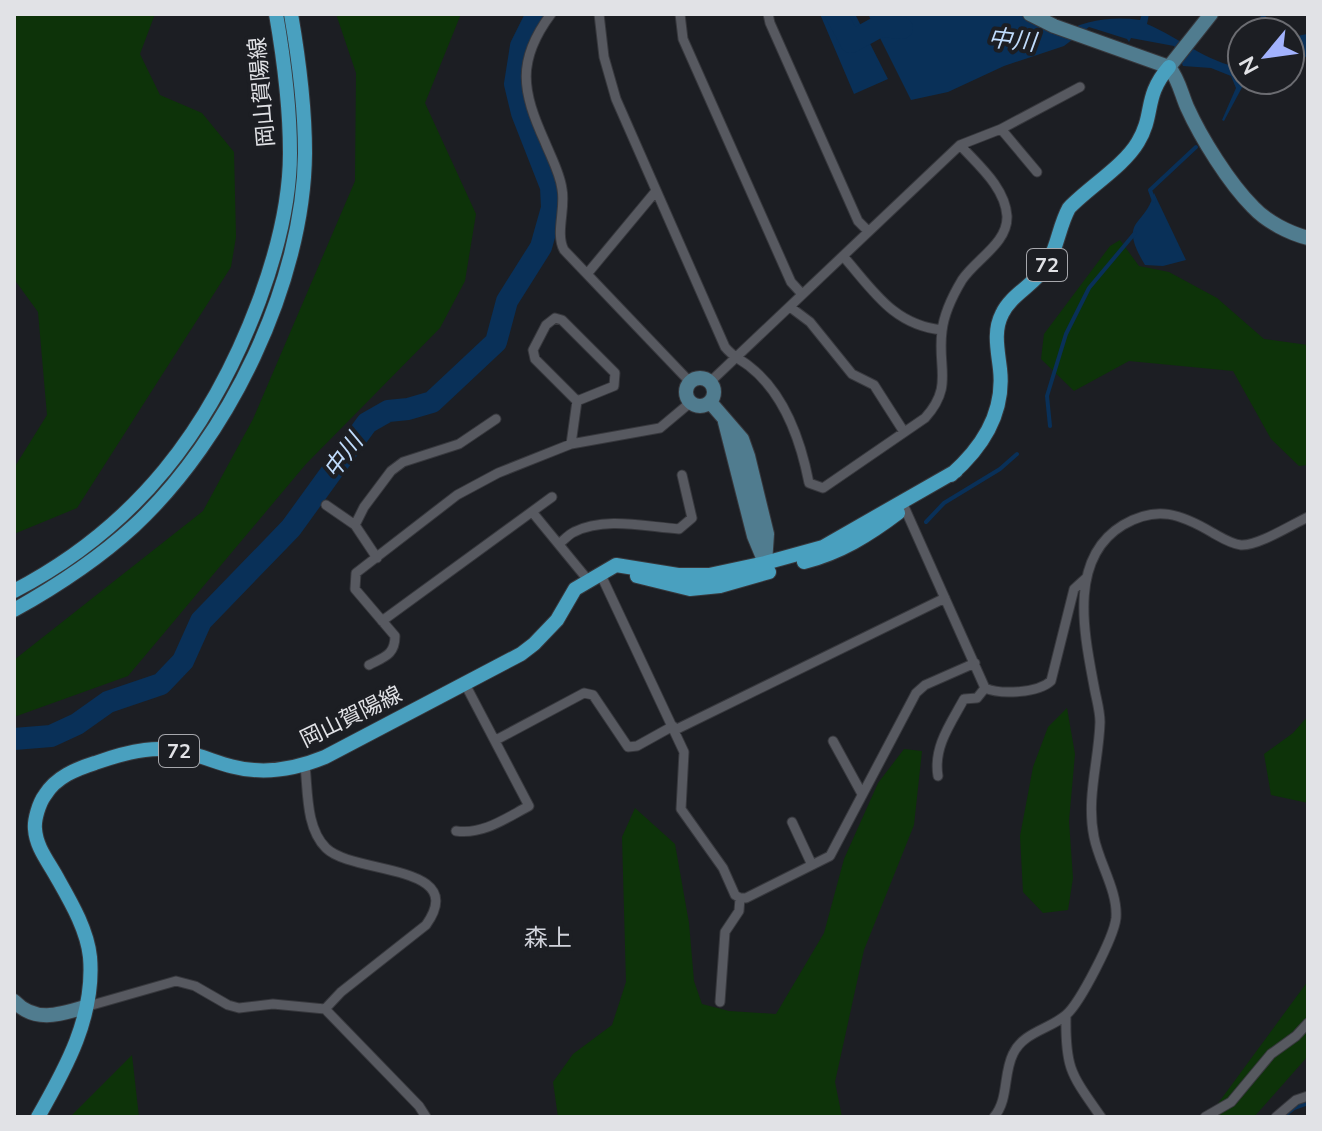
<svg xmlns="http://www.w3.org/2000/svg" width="1322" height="1131" viewBox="0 0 1322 1131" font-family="'Nunito Sans','Noto Sans JP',sans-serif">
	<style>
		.green { fill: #0d3309 }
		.water { fill: #093058 }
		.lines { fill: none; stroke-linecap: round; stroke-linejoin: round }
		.stream { stroke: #093058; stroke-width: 4 }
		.river { stroke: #093058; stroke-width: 22 }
		.street-casing { stroke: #37383d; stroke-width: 11 }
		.secondary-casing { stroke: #37383d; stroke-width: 16 }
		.primary-casing { stroke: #37383d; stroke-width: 16 }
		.street { stroke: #575960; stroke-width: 9 }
		.secondary { stroke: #507c8f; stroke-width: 14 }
		.primary { stroke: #49a0bf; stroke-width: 14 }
		.labels { text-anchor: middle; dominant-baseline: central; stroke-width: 8; stroke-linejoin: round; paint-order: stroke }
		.shield { fill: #1c1e23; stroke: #a6a7ac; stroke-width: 2 }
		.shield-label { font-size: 20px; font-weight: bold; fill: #e1e2e6 }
		.street-label { font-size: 22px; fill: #e1e2e6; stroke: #1c1e23 }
		.water-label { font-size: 24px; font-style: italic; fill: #c0dcfc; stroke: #1c1e23 }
		.neighbourhood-label { font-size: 24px; fill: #d0d2da; stroke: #1c1e23 }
	</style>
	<rect width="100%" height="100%" fill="#1c1e23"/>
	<path class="green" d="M14,14H155L140,54L160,95L202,113L234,152L236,237L231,267L77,508L14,534V468L47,415L38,312L14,279Z
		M336,14H461L425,103L476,214L465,281L440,328L306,464L128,676L14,717V660L203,511L253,419L355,181L356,73Z
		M1120,240L1139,266L1169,272L1217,298L1264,339L1308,345V465L1299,466L1271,439L1233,371L1129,361L1074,391L1041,359L1044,334L1110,246Z
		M1067,708L1075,754L1069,821L1073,878L1068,910L1043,913L1023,892L1020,836L1033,767L1048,727Z
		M1308,716V803L1271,795L1264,754L1293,733Z
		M904,749L922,751L914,825L864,950L835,1082L842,1117H558L553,1082L573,1054L612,1025L626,982L622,837L635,808L675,844L689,923L694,981L702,1004L729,1011L776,1014L824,933L844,859L878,783Z
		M1308,981V1056L1254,1117H1208Z
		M132,1055L139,1117H70Z"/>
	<path class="water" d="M820,14H855L888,79L854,94Z
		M868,14H1018L1059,35C1083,20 1112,16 1140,20L1142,14H1149L1147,24C1180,38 1206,62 1242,68V80H1246L1224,121L1222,120L1236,88L1231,76L1211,68L1183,66L1174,46L1131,38L1129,42L1127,39L1089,27L1064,46L1004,66L948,92L911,100Z
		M1154,193L1186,260L1163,266L1145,265C1117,218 1145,228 1154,193Z"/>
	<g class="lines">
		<path class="stream" d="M1252,32L1265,14
			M1242,46L1238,51L1242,56
			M1154,201L1150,190L1196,147
			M1050,426L1047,396L1066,334L1089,288L1135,233
			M926,522L944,503L1000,469L1017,454
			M1283,1117L1294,1108L1308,1103"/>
		<path class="river" d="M836,14L851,42L880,26L902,28
			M1290,49L1308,45
			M14,739L51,736L77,724L108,702L161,684L183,661L201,621L291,528L367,423L388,411L408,409L432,402L496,342L507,301L541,247L552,208L551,187L522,113L515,84L521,46L537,14"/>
		<defs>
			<path id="street" d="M551,14C516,61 522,91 545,142C551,157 560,173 562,189C566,209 555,233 564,250L690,382
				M599,14L604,57L616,99L725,347C733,357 740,359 749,366C784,393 801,442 809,483L823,488L925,418C954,386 937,368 942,331C944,313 953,295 962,280C976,259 1008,243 1007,216C1005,187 978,165 960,145
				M680,14L683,39L791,282L802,294
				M768,14L770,23L858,221L868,231
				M1001,129L1037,172
				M843,256C873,290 893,325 942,330
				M587,274L656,191
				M790,307L810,322L852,374L874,385L904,432
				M710,382L960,145L1001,129L1080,87
				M571,444L577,401L535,359L533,350L546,325L555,318L562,320L615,373L614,386L577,401
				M902,502L985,688C1001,695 1038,693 1051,681L1074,589L1086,578
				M326,505L355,525L377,558
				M533,513L588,580
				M355,525L364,507L391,471L403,462L459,444L496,419
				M559,544C564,540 569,534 574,532C605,516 647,527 679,529L692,518L682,475
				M600,573L684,752L681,809L723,868L735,895L740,898H746L830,856L916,693L925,685L975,663
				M382,621L552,497
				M369,665C384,657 395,655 395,636L355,589L356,573L457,495L498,473L571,444L660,428L691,402
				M675,730L945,598
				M496,740L584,693L593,695L628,747L637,746L673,726
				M833,741L862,794
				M305,765C308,793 306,828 326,848C353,875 470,863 426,925L341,992L325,1009
				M938,776C933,747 951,723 964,699L977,698L985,688
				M792,822L812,865
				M456,831C483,835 506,818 529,806L465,684
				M720,1002L725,932L739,911L740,898
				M85,1007L176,981L195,986L228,1005L239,1008L273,1004L325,1009L419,1106L426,1117
				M1066,1015C1065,1069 1071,1074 1101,1117
				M994,1117C1009,1099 1003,1074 1013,1054C1023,1032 1050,1029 1066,1015C1080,1003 1114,937 1116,918C1118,891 1099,863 1094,837C1086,798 1099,760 1100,722C1100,710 1096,698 1094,686C1084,633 1068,558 1123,525C1157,505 1181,514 1213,533C1222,538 1231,544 1241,545C1258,546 1291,525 1308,517
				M1205,1117L1231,1102L1271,1054L1296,1036L1308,1023
				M1276,1117L1296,1100L1308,1096"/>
			<path id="secondary" d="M1030,14L1054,26L1169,67
				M1169,67C1179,80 1181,93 1187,107C1201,138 1229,183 1253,207C1267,222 1289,233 1308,238
				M1169,67L1211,14
				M686 392a14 14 0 1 1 28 0a14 14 0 1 1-28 0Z
				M710,402L742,439L748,456L767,534L765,563
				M725,422L754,536L764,560
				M14,1001C35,1023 59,1015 85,1007"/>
			<path id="primary" d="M951,475C983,447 1005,413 1000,369C998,351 993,331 1002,314C1011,294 1036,284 1047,265C1058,246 1059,226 1069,208C1089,187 1124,166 1138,142C1155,114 1143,97 1169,67
				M804,562C840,553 869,535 898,513
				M637,576L690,589L720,586L769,572
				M14,591C137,527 211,429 259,301C276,255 290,203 290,153C290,106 284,60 276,14
				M14,610C57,586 97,560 134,526C228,439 304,283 305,153C305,106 299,60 291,14
				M38,1117C66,1068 95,1016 90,957C87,928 69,899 55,874C47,860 36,846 35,829C34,820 39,803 45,795C56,777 76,769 95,763C129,751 160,743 196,755C216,761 233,769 254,770C279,772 303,766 325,757L521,654L534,644L557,620L575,589L616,565L678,575H709L765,563L823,547L956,471"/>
		</defs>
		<use href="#street" class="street-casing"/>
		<use href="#secondary" class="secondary-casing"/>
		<use href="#primary" class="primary-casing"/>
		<use href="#street" class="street"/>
		<use href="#secondary" class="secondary"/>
		<use href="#primary" class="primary"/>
	</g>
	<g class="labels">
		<g class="shield">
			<rect x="1027" y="249" width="40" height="32" rx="6"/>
			<rect x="159" y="735" width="40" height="32" rx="6"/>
		</g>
		<g class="shield-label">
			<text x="1047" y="265">72</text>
			<text x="179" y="751">72</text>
		</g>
		<g class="street-label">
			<text transform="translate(262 92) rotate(-95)">岡山賀陽線</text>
			<text transform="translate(351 717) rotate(-26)">岡山賀陽線</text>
		</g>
		<g class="water-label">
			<text transform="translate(1012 40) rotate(6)">中川</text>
			<text transform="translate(343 456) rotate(-54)">中川</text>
		</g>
		<g class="neighbourhood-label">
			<text x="548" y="938">森上</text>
		</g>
	</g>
	<rect width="1322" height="1131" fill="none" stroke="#e1e2e6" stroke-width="32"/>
	<g transform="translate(1266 56) rotate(241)"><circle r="38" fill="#1c1e23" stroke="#6b6c71" stroke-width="2"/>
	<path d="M0-6L14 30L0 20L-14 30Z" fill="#a2b2fd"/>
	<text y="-12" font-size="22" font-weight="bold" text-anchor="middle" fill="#e1e2e6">N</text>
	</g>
</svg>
